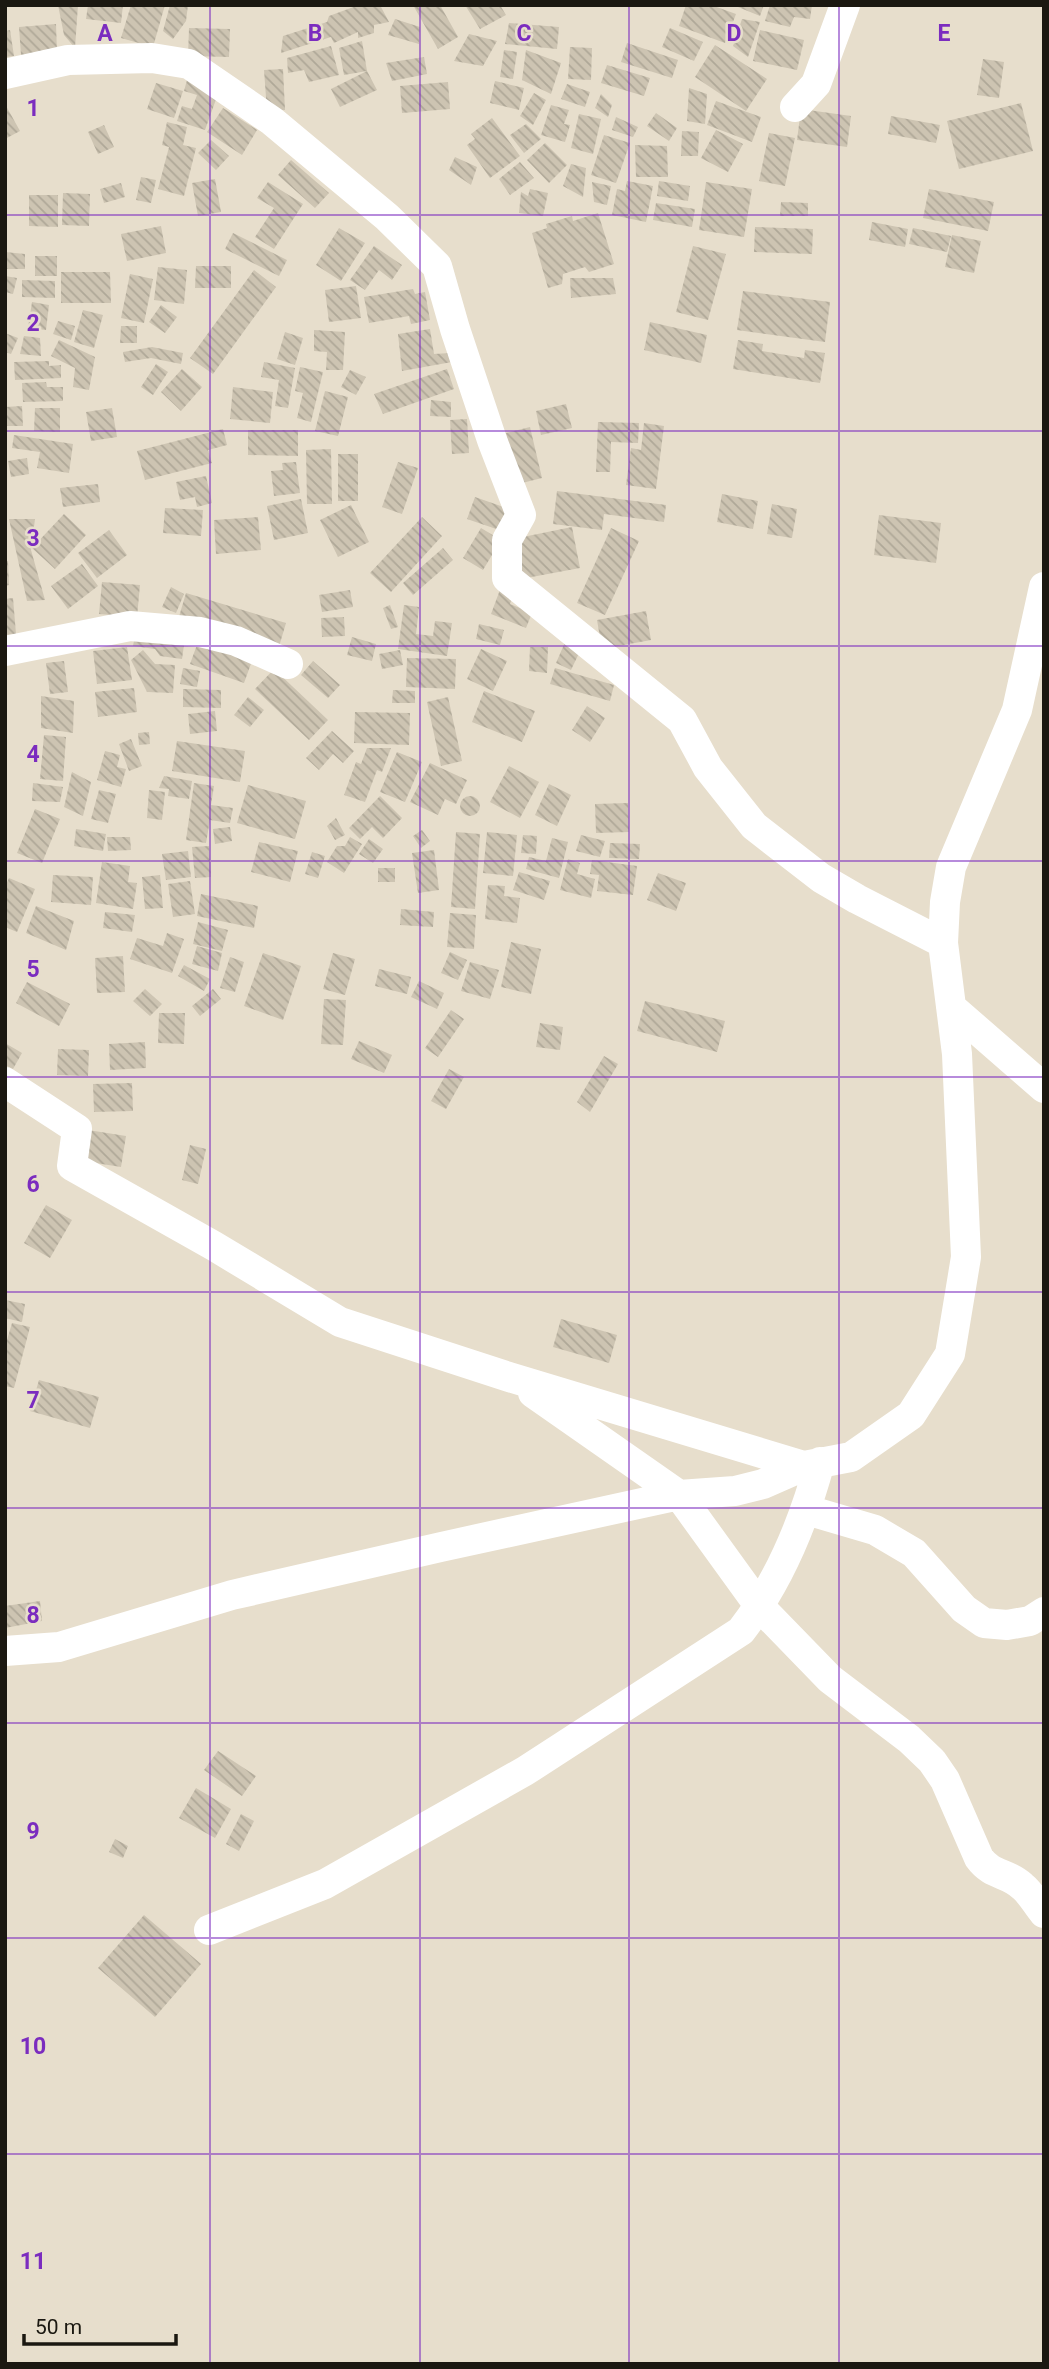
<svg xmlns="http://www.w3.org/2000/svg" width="1049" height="2369" viewBox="0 0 1049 2369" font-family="Roboto,sans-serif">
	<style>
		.building { fill: url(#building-back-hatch) }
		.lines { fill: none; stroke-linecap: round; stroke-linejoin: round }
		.minor { stroke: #fff; stroke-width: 30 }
		.grid { fill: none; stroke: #7b2cbf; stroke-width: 2; stroke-opacity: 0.55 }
		.grid-label { font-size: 23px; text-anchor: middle; font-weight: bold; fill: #7b2cbf; stroke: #e7decc; stroke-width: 5; stroke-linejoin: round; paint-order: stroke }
	</style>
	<defs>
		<pattern id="building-back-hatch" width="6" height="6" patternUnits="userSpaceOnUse" patternTransform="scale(1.75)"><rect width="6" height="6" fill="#cdc4b2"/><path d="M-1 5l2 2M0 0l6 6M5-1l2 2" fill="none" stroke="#afa898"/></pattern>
	</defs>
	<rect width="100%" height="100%" fill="#e7decc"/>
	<path class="building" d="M58,5H78L75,48L64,35Z
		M88,5H123L121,23L86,19Z
		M131,5H165L153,47L121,38Z
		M170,5H188L186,21L173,39L163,31Z
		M359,5H380L389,22L374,25V33L358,38V32L334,43L331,37L281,53L283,36L327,22L329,16Z
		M413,5H440L458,37L438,49Z
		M465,5H500L506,15L480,29Z
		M686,5H711L736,14L725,43L679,26Z
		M733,5H764L760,16Z
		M770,5H812L810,19L794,17L790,27L765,21Z
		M395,19L420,27L419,44L388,35Z
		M742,19L760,22L748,57L733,46Z
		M509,23L559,27L557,49L505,44Z
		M56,24L57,52L21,55L19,27Z
		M189,28L230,29L229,57L188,56Z
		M670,28L703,42L694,61L662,47Z
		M10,30L14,56L5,57V31Z
		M760,30L804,40L797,70L753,61Z
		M469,34L497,41L483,66L454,61Z
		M362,41L367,71L344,75L339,48Z
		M627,43L678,60L672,78L621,62Z
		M715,45L767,79L746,111L695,77Z
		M331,46L339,75L309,82L304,70L288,73L287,58Z
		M570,47L592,48L591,80L568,79Z
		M504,50L517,52L513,79L500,77Z
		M526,50L561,63L551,94L522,80Z
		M424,57L427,74L392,81L386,63Z
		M983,59L1004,62L999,98L977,95Z
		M607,65L650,78L644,96L601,83Z
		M283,69L285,110L267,111L264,70Z
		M367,71L377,90L340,107L331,89Z
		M187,80L219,91L205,130L177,121L182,106L192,109L197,95L184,91Z
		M495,81L524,88L519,110L490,103Z
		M448,82L450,109L402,113L400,86Z
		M156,83L183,91L174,118L147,109Z
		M567,84L590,92L585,107L561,99Z
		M689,88L707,94L705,124L687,121Z
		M534,93L546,100L533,125L520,116Z
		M601,94L612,105L608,117L595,108Z
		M716,101L761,117L752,142L707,125Z
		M1021,103L1033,151L959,169L947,121Z
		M5,104L20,131L5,139Z
		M551,105L569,110L564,124L570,125L565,142L541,135Z
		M223,108L257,130L242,155L207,132Z
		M801,109L851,116L847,147L797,140Z
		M656,113L677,128L669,141L647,126Z
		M579,114L601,119L593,154L571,148Z
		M891,116L940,125L936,143L888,134Z
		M616,117L638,127L633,137L612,130Z
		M492,118L520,156L490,178L467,145L475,139L471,134Z
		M167,122L187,127L183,145L196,148L184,196L158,189L169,147L162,145Z
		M526,124L541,139L524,153L510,135Z
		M104,125L114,147L98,154L88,132Z
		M716,130L743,144L728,172L701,158Z
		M682,131L699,132L698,156H681Z
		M769,133L795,138L785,186L759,181Z
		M604,135L630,143L616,183L591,175Z
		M211,140L229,156L216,170L198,153Z
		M545,143L567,165L549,183L527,160Z
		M635,145L667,146L668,177H636Z
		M455,157L477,167L471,185L449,170Z
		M291,160L329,193L315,208L278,175Z
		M520,162L534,178L510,195L499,179Z
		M571,164L586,168L583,197L563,186Z
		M141,177L156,180L151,203L136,200Z
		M215,179L221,212L198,216L192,183Z
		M627,181L653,186L646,222L612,215L617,189L625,191Z
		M659,181L690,186L688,201L657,196Z
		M268,182L303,204L274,249L255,237L274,208L257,198Z
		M592,182L611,186L607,205L594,202Z
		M706,182L752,189L744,237L699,230Z
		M121,183L125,197L104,203L100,189Z
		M530,189L548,193L543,216L519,213L521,192L528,196Z
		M929,189L994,202L988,231L923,218Z
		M63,193L90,194L89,226L62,225Z
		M29,195H58V227L29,226Z
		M781,202L808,203V216H780Z
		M656,203L695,209L692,227L653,220Z
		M598,213L614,264L589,272L585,267L563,274L562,284L548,288L532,233L547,228L546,224L572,216L573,221Z
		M872,222L908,229L905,247L869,240Z
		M161,226L166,253L127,261L121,234Z
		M755,227L813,229L812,254L754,252Z
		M339,228L365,243L341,281L316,265Z
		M913,228L951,236L947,252L909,244Z
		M233,233L287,260L279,276L225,249Z
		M952,235L981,241L974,273L945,267Z
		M374,246L402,265L392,280L379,270L365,290L350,280Z
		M693,246L726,254L708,320L676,312Z
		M5,252L25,254V269H5Z
		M35,256H57V276H35Z
		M196,266H231V288H195Z
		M158,267L187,270L184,304L154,300Z
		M254,270L276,287L213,374L190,358Z
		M61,272H110L111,303H61Z
		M130,274L153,279L144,323L121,318Z
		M5,276L17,278L13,294L5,292Z
		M570,278H613L616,294L571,298Z
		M22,280L55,281V298L22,297Z
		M356,286L361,318L329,322L325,290Z
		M413,289L415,294L425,292L430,320L411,324L409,316L369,323L364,297Z
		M743,291L830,302L825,342L737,330Z
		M32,302L49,305L46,330L28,328Z
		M161,305L177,317L165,333L149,322Z
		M83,310L103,315L94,348L74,342Z
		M58,321L75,326L71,340L53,334Z
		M650,322L707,335L701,363L644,350Z
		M121,326H137V343H120Z
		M430,329L434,354L450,353L452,362L402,371L398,334Z
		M314,330L345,332L343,370H326L327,352L314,351Z
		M285,332L303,338L295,365L277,359Z
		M5,333L18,338L11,354L5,352Z
		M24,336L40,338L41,356L20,354Z
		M59,340L95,357L89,390L73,387L75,368L51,356Z
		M738,340L763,344L762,351L804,358L805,350L825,353L820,383L733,369Z
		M152,347L183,353L181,364L151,358L125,362L123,352Z
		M49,361V366L61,365V378L15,380L14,362Z
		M264,362L295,368L288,408L275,406L279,380L261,377Z
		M156,364L168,372L153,395L141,387Z
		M300,367L323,372L311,422L297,418L303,393L295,391Z
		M182,369L202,387L181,411L161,392Z
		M447,369L454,389L383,414L374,394Z
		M350,370L366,377L356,395L341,387Z
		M46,382L47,387H63V401L23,402L22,383Z
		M233,387L273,392L270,423L230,419Z
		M325,391L348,397L338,436L315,431Z
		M431,400L451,402V417L430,416Z
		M566,404L572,428L541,435L536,411Z
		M22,406L23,426H5V407Z
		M35,408H60V432L34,431Z
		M112,408L117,437L91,441L86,412Z
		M467,419L469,453L452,454L450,420Z
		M598,422L639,423L638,443L611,442L610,472H596Z
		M644,423L664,426L656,489L626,485L631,448L641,450Z
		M530,427L542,478L518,484L506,433Z
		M223,429L227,445L208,450L212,463L145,480L137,451Z
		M248,430H298V456L248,455Z
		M14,435L73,444L69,473L37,468L40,452L12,448Z
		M331,449L332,504H307L306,450Z
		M338,454H358V501H338Z
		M27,458L29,474L11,477L8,461Z
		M296,462L300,493L274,496L271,471L283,470L282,463Z
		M398,462L418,468L402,514L382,507Z
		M206,476L212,503L197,507L195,497L180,500L176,482Z
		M98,484L100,502L63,507L60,488Z
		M557,491L666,505L664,522L604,514L602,530L553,524Z
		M722,494L758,501L753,529L717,522Z
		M475,497L512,510L505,532L467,519Z
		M301,499L308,533L274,540L267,506Z
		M772,504L797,509L792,538L767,534Z
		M351,505L369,542L338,557L320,520Z
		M165,508L203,510L201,536L163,533Z
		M64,514L86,535L55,569L32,548Z
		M879,515L941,523L936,563L874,555Z
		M258,517L261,550L216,554L214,520Z
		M422,517L442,536L391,592L370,573Z
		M9,519H35L31,550L45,600L27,601Z
		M572,527L580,568L521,579L513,539Z
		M481,528L501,540L483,570L463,558Z
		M611,528L639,541L605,615L577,603Z
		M109,530L127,555L97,578L78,553Z
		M443,548L453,560L413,595L403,583Z
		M5,561H8L9,585L5,586Z
		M82,564L98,586L68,609L51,586Z
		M102,582L140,585L137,617L99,614Z
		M171,587L184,594L176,613L162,607Z
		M501,587L514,593L510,604L532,613L526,628L491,614Z
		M350,590L353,607L322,612L319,595Z
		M186,593L286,623L278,650L178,620Z
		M13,598L16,634L5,635V599Z
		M390,605L398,627L391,629L383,608Z
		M404,605L419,607L416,634L433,636L435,621L452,623L447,656L398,649Z
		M646,611L651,640L602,649L597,620Z
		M344,617L345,636L322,637L321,618Z
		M479,624L504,630L500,645L476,639Z
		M136,630L185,638L182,659L160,656L155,649L133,646Z
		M352,637L376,644L372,661L347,655Z
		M566,640L582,647L571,670L556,663Z
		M198,642L252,661L244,683L190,664Z
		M127,647L132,680L97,684L93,651Z
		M530,647H548L547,673L529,671Z
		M481,649L507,661L493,691L467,679Z
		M143,650L155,664L175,665L173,693L147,692L131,660Z
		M400,650L403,665L382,669L379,654Z
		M407,658L456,659L455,689L406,687Z
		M64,661L68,692L50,694L46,663Z
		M313,661L340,685L328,698L301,675Z
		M183,668L200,671L197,687L180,684Z
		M555,668L614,685L610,701L550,684Z
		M274,669L328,720L309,740L255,689Z
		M134,688L137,712L98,717L95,692Z
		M183,689L221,690V708L183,707Z
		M393,690L415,691V703H392Z
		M484,691L535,711L522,742L472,722Z
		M41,696L74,701L73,733L41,728Z
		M248,697L264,710L250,727L234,715Z
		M448,697L462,761L441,766L427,702Z
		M587,706L605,718L590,742L572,730Z
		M215,711L217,731L190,734L188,714Z
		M355,712L410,713L409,745L354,743Z
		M332,731L354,751L343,763L333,754L319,770L306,758Z
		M149,732L150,744L139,745L138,733Z
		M44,735L66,737L63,781L40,779Z
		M131,739L142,766L129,771L119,744Z
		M177,741L245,751L240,782L172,771Z
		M367,748H391L382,772L377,770L365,802L344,795L356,762L361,764Z
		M105,751L120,755L117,767L126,769L121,787L97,780Z
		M397,752L422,762L405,802L380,792Z
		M430,763L467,780L456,804L445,799L438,815L410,802Z
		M509,766L539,782L520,818L490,802Z
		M72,772L91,782L83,816L64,807Z
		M164,776L192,781L189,799L168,796L169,789L159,788Z
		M33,783L63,787L60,802L32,801Z
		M194,783L214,786L211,805L233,808L230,823L210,820L206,843L186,840Z
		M549,784L571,795L557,826L535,815Z
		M248,785L306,801L295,839L237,823Z
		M99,790L116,794L108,823L91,819Z
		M149,790L165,792L162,820L147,818Z
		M380,796L402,818L383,838L372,827L360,839L349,828Z
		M460 806a10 10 0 1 1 20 0a10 10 0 1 1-20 0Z
		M628,803L629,832L596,833L595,804Z
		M35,809L60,819L42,863L17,853Z
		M336,818L345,835L335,840L327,826Z
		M230,827L232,841L215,844L213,829Z
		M76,829L106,834L103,851L74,846Z
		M422,830L430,841L421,848L413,836Z
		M456,832L480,834L475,909L451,907Z
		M487,832L517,835L513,876L483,873Z
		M523,835L537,836L536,854L521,853Z
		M581,835L605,841L600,857L576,851Z
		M107,837H130L131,850L108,851Z
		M350,837L362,844L344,873L327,862L337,846H345Z
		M552,838L568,842L559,878L526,869L529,857L546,861Z
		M369,839L383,849L373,863L359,854Z
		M259,842L298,851L290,882L251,872Z
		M610,843L640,844L639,859L609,858Z
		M209,846L211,877L195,878L192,847Z
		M434,850L439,890L418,893L412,853Z
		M188,851L191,877L166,880L162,854Z
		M312,852L325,856L318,878L305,874Z
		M568,859L580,863L577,874L595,879L591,898L560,890Z
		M592,860L637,866L633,895L597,891L599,875L590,874Z
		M102,862L130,866L128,882L137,883L133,909L96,903Z
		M378,868H395V882H378Z
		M519,872L550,881L544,900L513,890Z
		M658,873L686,883L676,911L647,900Z
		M53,875L93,877L91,905L51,902Z
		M160,875L163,908L145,909L142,877Z
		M9,878L35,889L17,932L5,927V887Z
		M190,881L195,914L173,917L168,884Z
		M488,885L505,886L504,896L520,898L517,923L485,919Z
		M201,894L258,906L254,928L197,916Z
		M36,906L74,921L66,950L26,933Z
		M401,909L434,912L433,927L400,925Z
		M105,912L135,915L132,932L103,928Z
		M450,913L476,915L474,949L447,947Z
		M198,922L228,930L222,951L193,944Z
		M167,933L184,939L172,973L130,959L137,938L163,946Z
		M511,942L541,949L531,994L501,987Z
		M197,946L222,953L218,971L192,964Z
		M450,952L467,960L458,980L441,973Z
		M263,953L301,966L283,1020L244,1006Z
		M333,953L355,959L345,995L323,989Z
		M123,956L125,992L97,993L95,958Z
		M230,957L244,962L235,992L220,988Z
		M470,962L499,970L490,999L461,991Z
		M184,965L210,979L204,991L178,976Z
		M379,969L411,977L407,994L375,986Z
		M419,981L444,993L437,1009L411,997Z
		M27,982L70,1004L59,1026L16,1003Z
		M145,989L162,1004L150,1016L133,1001Z
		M213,989L221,999L200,1016L192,1006Z
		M324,999L346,1000L343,1045L321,1044Z
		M645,1001L725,1021L717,1052L637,1031Z
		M451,1010L464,1019L438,1057L425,1048Z
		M159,1013H185L184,1044L158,1043Z
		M540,1023L563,1027L560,1050L536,1047Z
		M359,1041L392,1055L384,1073L351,1059Z
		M145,1042L146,1068L110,1070L109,1044Z
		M5,1043L22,1053L13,1069L5,1065Z
		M58,1049L89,1050L88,1076L57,1075Z
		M604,1056L618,1064L590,1112L577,1102Z
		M449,1069L464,1077L446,1109L431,1101Z
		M132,1083L133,1111L94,1112L93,1084Z
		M88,1130L126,1136L121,1167L83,1161Z
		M190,1145L206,1149L198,1184L182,1180Z
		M46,1205L72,1220L50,1258L24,1243Z
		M5,1300L25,1304L22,1322L5,1318Z
		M561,1319L617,1335L609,1363L553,1347Z
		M12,1323L30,1327L14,1388L5,1386V1347Z
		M39,1380L99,1397L90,1428L30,1411Z
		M40,1601L42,1621L5,1628V1606Z
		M218,1751L256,1776L242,1796L204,1770Z
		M196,1788L231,1809L215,1838L179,1818Z
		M241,1814L254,1821L239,1851L226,1844Z
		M115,1839L128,1846L123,1858L109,1852Z
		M144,1915L201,1964L155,2017L98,1968Z"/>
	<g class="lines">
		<path class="minor" d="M5,74L68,60L152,58L189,64L272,121L387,217L437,266L455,329L492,440L521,515L507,540V578L682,720L708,768L754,826L821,878L857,899L943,943
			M795,107L816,84L845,5
			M5,651L130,626L200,632L236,641L288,664
			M951,1007L1044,1088
			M5,1082L77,1129L72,1166L214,1246L340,1322L509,1377L804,1466L851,1457L911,1415L950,1354L966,1257L957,1054L943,943L945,902L951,867L1017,710L1044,587
			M533,1393L679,1495L760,1607L830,1679L909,1739L932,1761L945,1780L979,1858C992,1876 1007,1872 1022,1886C1031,1893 1037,1905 1044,1913
			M807,1510L875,1530L914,1553L964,1609L984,1623L1007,1625L1030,1621L1044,1612
			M5,1651L59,1647L232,1595L441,1547L679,1495L735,1491L763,1484L804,1466
			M209,1930L325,1884L525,1771L741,1631C779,1582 804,1521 820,1462"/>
	</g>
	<path class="grid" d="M210,5V2364M420,5V2364M629,5V2364M839,5V2364M5,215H1044M5,431H1044M5,646H1044M5,861H1044M5,1077H1044M5,1292H1044M5,1508H1044M5,1723H1044M5,1938H1044M5,2154H1044"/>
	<g class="grid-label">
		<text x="105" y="41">A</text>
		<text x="315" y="41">B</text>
		<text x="524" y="41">C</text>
		<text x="734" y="41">D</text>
		<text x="944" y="41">E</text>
		<text x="33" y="116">1</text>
		<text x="33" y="331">2</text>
		<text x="33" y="546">3</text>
		<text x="33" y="762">4</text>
		<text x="33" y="977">5</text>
		<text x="33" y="1192">6</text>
		<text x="33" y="1408">7</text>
		<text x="33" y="1623">8</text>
		<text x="33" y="1839">9</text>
		<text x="33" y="2054">10</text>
		<text x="33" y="2269">11</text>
	</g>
	<rect width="1049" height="2369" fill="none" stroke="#1b1811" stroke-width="14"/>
	<path d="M24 2334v10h152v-10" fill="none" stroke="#1b1811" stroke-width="3.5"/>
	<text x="35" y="2334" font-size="21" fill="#1b1811" stroke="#e7decc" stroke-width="5" paint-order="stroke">50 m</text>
</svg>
